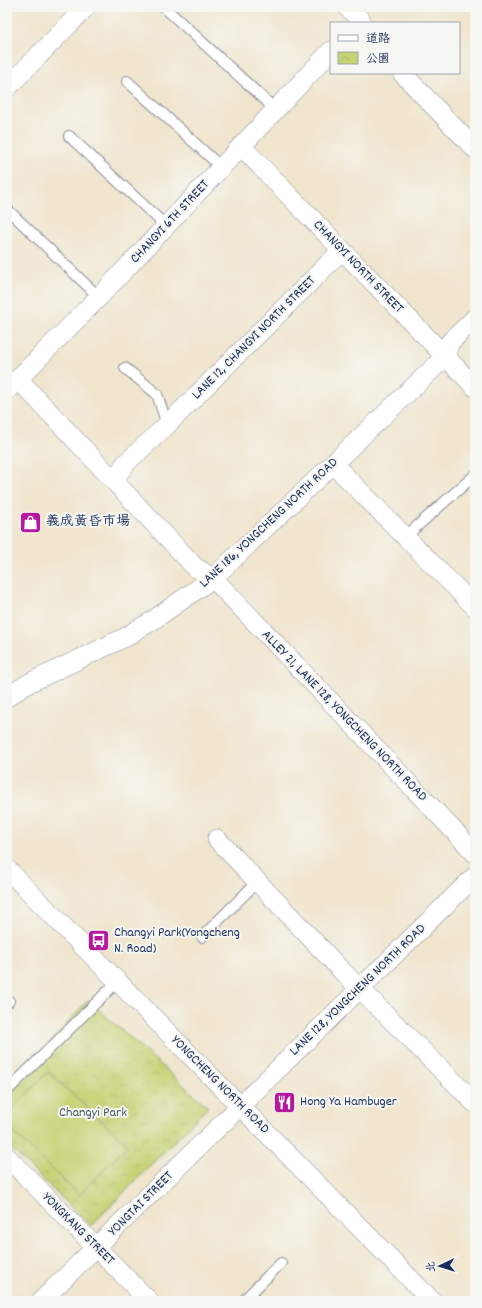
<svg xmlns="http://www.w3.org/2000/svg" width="482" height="1308" viewBox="0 0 482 1308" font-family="Dekko,'LXGW WenKai TC',sans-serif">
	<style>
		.park { fill: url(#park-crowns); stroke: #708068 }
		.pitch { fill: #c6d273; stroke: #708068 }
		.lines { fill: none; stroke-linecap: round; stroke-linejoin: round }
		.service-casing { stroke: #868a96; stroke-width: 12 }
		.minor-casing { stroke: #868a96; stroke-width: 20 }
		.service { stroke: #fff; stroke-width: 10 }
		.minor { stroke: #fff; stroke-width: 19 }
		.labels { text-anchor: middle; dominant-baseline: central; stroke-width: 4; stroke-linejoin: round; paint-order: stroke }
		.street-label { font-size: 14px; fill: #1b2f5e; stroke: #f6f6f2 }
		.poi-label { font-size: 14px; fill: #1b2f5e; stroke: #f6f6f2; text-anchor: start }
		.park-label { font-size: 14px; fill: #465863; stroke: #f6f6f2 }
	</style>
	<defs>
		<pattern id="park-crowns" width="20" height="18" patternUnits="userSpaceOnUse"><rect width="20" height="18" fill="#c6d273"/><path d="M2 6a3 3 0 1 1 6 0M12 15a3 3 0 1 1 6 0" fill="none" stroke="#aab566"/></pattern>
	</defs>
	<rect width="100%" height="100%" fill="#f6f6f2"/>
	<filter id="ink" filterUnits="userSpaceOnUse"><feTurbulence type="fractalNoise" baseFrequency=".025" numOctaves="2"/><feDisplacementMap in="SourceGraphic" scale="8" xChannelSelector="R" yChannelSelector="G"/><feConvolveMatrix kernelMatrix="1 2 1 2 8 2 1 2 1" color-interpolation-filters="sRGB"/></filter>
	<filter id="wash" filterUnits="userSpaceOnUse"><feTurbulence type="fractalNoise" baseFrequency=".012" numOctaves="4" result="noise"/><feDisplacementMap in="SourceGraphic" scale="16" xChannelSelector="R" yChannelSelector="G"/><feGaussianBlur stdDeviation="0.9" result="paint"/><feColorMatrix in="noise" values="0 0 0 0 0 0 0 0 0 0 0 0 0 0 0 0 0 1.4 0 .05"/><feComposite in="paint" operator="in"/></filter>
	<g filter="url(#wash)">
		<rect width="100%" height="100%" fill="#f0e5cd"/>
		<path class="park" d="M88,1000L208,1107L91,1226L7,1145V1092Z"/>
		<path class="pitch" d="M48,1072L128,1145L79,1195L7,1126V1114Z"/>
	</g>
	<g filter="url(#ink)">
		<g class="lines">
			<defs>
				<path id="service" d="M164,7L276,110
					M127,81L221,167
					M69,136L166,226
					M7,209L99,297
					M125,368L157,394L167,425
					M406,536L475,475
					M202,937L257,882
					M7,1003L9,1001
					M7,1091L118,981
					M243,1301L281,1263"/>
				<path id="minor" d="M347,7L360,19L362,23
					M402,73L475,149
					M7,88L86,7
					M241,146L475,387
					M18,379L195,567L213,578L475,853
					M7,390L99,297L331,51
					M333,464L475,607
					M114,480L126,463L167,425L342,250
					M7,697L29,683L130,635L136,630L149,623L213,578L445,357L450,342L475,318
					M217,839L342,971L475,1103
					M7,869L432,1301
					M7,1157L149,1301
					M41,1301L475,876"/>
			</defs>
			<use href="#service" class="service-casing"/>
			<use href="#minor" class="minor-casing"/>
			<use href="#service" class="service"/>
			<use href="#minor" class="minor"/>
		</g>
	</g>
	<defs>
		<symbol id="shop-square" viewBox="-11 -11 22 22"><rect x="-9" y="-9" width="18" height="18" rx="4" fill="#b5179e" stroke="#f6f6f2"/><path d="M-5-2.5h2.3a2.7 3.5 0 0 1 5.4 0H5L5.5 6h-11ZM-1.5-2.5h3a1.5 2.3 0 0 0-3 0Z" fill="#fff"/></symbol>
		<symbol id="bus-square" viewBox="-11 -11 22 22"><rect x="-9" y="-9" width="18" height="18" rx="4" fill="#b5179e" stroke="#f6f6f2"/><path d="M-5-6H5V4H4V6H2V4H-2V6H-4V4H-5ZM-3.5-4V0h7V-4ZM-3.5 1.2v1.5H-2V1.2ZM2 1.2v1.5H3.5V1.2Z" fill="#fff"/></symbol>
		<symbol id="restaurant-square" viewBox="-11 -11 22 22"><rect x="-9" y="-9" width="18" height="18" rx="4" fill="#b5179e" stroke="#f6f6f2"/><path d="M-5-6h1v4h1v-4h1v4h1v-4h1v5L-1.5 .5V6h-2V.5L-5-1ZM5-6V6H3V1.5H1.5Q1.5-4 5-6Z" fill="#fff"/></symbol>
	</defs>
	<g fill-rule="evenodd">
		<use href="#shop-square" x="18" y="510" width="25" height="25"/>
		<use href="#bus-square" x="86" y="928" width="25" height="25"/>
		<use href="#restaurant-square" x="272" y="1090" width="25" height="25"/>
	</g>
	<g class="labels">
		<g class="street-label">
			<text transform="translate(170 222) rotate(-47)">CHANGYI 6TH STREET</text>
			<text transform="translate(358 267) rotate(46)">CHANGYI NORTH STREET</text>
			<text transform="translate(254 338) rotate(-45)">LANE 12, CHANGYI NORTH STREET</text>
			<text transform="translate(269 523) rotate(-43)">LANE 186, YONGCHENG NORTH ROAD</text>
			<text transform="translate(344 716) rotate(46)">ALLEY 21, LANE 128, YONGCHENG NORTH ROAD</text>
			<text transform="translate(358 990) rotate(-44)">LANE 128, YONGCHENG NORTH ROAD</text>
			<text transform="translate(220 1085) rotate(45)">YONGCHENG NORTH ROAD</text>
			<text transform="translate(141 1204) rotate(-45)">YONGTAI STREET</text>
			<text transform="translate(78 1229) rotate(45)">YONGKANG STREET</text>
		</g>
		<g class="poi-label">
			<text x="46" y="522">義成黃昏市場</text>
			<text x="114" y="933">Changyi Park(Yongcheng<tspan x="114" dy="16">N. Road)</tspan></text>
			<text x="300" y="1102">Hong Ya Hambuger</text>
		</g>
		<g class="park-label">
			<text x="93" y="1113">Changyi Park</text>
		</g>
	</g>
	<rect width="482" height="1308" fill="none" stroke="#f6f6f2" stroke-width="24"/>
	<rect x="330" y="22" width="130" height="52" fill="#f6f6f2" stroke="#9ea6b7"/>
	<rect x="338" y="35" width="20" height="6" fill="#ffffff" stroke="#9ea6b7"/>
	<text x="366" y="42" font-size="12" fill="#1b2f5e">道路</text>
	<rect x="338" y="52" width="20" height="12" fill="url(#park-crowns)" stroke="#9ea6b7"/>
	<text x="366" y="62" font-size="12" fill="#1b2f5e">公園</text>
	<g transform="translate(440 1266) rotate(266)" stroke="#f6f6f2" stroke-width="3" paint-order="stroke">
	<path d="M0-3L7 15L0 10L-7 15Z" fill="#1b2f5e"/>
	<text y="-6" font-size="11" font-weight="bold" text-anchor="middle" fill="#1b2f5e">北</text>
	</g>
</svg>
